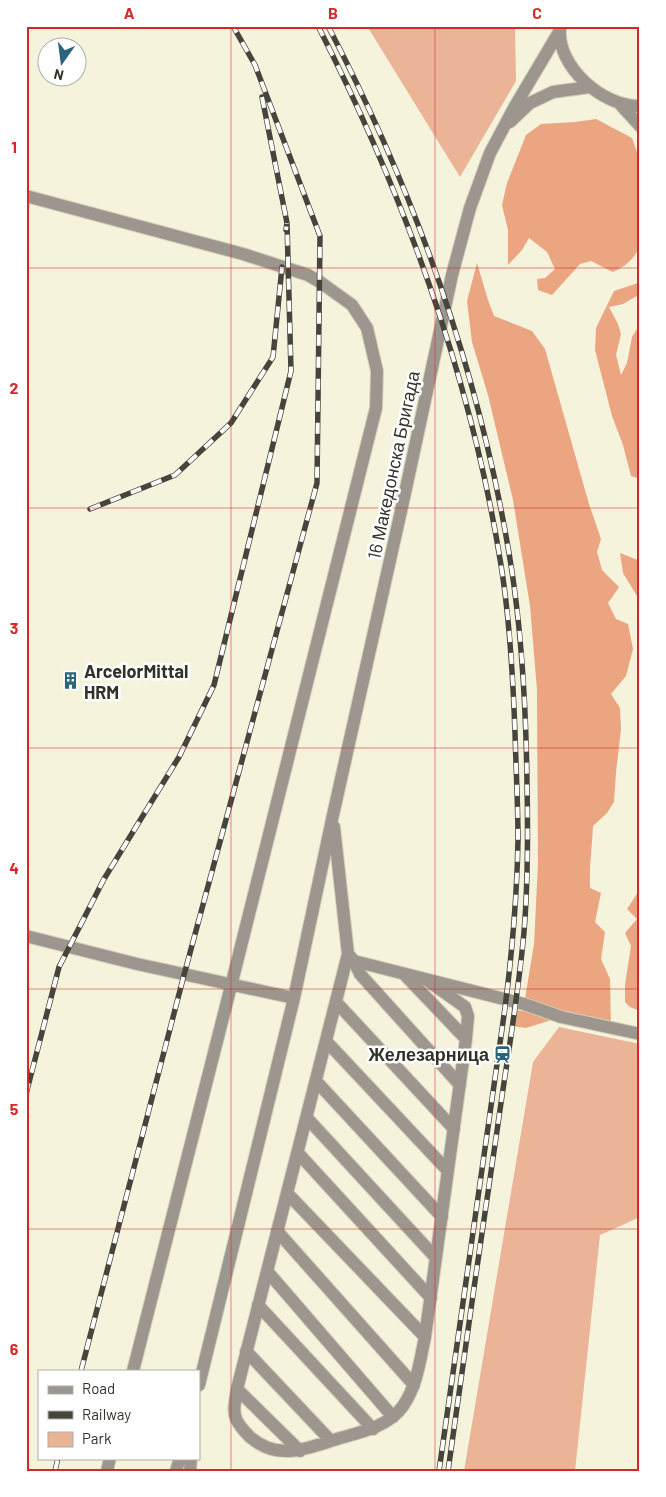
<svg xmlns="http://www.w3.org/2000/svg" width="666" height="1497" viewBox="0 0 666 1497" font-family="Barlow,sans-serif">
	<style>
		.green { fill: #ecb496 }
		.forest { fill: #eba580 }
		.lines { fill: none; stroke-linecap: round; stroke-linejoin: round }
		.minor-casing { stroke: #d3d0bc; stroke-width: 14 }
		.minor { stroke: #9c968e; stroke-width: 12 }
		.rail-casing { stroke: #47453b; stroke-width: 5.5 }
		.rail { stroke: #fff; stroke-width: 4; stroke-dasharray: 11; stroke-linecap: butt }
		.grid { fill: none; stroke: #d62828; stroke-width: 1; stroke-opacity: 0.55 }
		.labels { text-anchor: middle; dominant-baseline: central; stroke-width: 5; stroke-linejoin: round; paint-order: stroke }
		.street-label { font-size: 18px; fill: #323128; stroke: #fff }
		.poi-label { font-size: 18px; font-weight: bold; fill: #323128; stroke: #fff; text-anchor: start }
		.neatline { fill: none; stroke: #d62828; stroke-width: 2 }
		.grid-label { font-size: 16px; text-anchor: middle; font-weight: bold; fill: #d62828 }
	</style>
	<rect width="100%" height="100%" fill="#f6f3dc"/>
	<path class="green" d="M367,26H515L516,81L460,177Z
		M559,1027L640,1044V1217L600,1235L575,1471H464L533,1062Z"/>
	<path class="forest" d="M596,119L632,138L637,152L640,154V244C636,258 626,266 613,272L591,261L580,264L552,295L538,290L537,279L545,278L555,269L547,252L529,238L522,250L508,265V230L502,205L507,183L526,135L541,124L575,122Z
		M477,263L488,300L494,316L532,331L545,349L589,504L601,539L597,552L602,570L619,587L608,603L616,619L628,624L633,649L626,676L611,694L620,708L621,729L616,772L614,802L607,813L593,826C592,847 589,867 590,888L601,893L595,922L605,932L601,959L610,979L611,1027L561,1017L526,1028L512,1026L514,1010L523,1011L534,944L538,864L537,690L530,606L513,500L488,395L472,342L467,301Z
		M638,283L640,294L623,304L609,307L618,324L621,334L616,355L621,375L627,363L632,337L640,324V479L631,476L623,445L612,416L595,350L596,328L614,291Z
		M620,553L640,561V601L623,573Z
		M640,889V1011L630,1007L625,1002V985L631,946L625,933L637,919L627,909Z"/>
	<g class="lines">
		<defs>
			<path id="minor" d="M560,29C557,67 603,107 640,106
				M619,103L640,126
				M510,122L530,103L553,92L590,87
				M26,196L243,254L308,275L320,282L352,305L367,328L377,371L376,408L231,986L133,1371
				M334,827L348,954L354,961L524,1004L561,1017L640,1034
				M26,936L137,964L294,998
				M348,954L237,1389C236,1397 233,1408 235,1415C236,1423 245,1432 250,1437C279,1462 308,1448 340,1438C362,1432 389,1426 403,1406C417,1386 420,1360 425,1337L466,1039L468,1016L465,1007L427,980
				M354,961L360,974L460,1085
				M404,974L466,1039
				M337,1003L454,1129
				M327,1042L448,1171
				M316,1081L442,1217
				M307,1118L436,1258
				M298,1153L431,1298
				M287,1193L425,1337
				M277,1231L414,1385
				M267,1271L393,1417
				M258,1305L373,1429
				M246,1351L331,1441
				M199,1385L294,998L333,815L405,493L452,275L470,208L490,153L515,106L559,32
				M237,1389L300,1451
				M107,1471L110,1458
				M176,1471L180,1458
				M190,1471L191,1458"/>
		</defs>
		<use href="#minor" class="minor-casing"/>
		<use href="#minor" class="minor"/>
		<defs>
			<path id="rail" d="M318,26C404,195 471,377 501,565C510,621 513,677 515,733C516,769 518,805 518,840C517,897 512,953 505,1008L439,1471
				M328,26C414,191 478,369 509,553C522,629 526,706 527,783C528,832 528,883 524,932C518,999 506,1065 497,1131C480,1244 464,1358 448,1471
				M262,97L287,223L286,230
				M90,509L175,475L231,423L273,357L282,267
				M26,1094L59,967L104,879L179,757L214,685L291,371L287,223
				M81,1371L184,975L317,483L320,236L255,65L233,26
				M55,1471L58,1458"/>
		</defs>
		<use href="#rail" class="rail-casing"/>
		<use href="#rail" class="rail"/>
	</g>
	<path class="grid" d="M231,26V1471M435,26V1471M26,268H640M26,508H640M26,748H640M26,989H640M26,1229H640"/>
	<defs>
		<symbol id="building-bare" viewBox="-9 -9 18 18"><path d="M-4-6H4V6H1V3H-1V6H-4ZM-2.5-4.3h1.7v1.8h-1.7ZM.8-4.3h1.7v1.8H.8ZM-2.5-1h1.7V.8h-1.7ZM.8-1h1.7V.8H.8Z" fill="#29647c" stroke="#fff" stroke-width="2.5" paint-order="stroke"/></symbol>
		<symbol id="station-bare" viewBox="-9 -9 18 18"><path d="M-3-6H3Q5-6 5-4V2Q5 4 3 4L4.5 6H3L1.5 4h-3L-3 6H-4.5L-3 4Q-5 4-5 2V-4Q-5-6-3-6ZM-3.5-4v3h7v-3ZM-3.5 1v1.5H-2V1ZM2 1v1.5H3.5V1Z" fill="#29647c" stroke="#fff" stroke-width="2.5" paint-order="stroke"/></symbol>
	</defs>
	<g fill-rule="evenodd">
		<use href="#building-bare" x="58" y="668" width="25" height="25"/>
		<use href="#station-bare" x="490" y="1042" width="25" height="25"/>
	</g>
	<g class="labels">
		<g class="street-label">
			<text transform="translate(393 465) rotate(-78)">16 Македонска Бригада</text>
		</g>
		<g class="poi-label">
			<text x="84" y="671">ArcelorMittal<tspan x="84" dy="21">HRM</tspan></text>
			<text x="489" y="1054" text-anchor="end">Железарница</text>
		</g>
	</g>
	<rect width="666" height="1497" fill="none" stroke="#ffffff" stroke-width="55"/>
	<rect x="38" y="1370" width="162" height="90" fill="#ffffff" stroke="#adada9"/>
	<rect x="48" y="1386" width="25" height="8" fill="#9c968e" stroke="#adada9"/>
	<text x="82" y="1394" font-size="15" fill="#323128">Road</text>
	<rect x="48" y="1411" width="25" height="8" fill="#47453b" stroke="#adada9"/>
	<text x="82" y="1420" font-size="15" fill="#323128">Railway</text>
	<rect x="48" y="1432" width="25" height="15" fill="#ecb496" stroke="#adada9"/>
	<text x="82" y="1444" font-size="15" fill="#323128">Park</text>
	<g transform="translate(62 62) rotate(194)"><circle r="24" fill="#ffffff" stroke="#adada9"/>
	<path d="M0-4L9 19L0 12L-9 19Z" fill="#29647c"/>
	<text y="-8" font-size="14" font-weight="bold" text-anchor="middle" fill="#323128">N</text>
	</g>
	<rect x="28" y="28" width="610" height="1442" class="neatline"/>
	<g class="grid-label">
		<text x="129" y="19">A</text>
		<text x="333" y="19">B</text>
		<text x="537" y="19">C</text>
		<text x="14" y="153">1</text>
		<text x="14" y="394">2</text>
		<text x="14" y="634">3</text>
		<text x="14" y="874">4</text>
		<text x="14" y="1115">5</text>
		<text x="14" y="1355">6</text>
	</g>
</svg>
